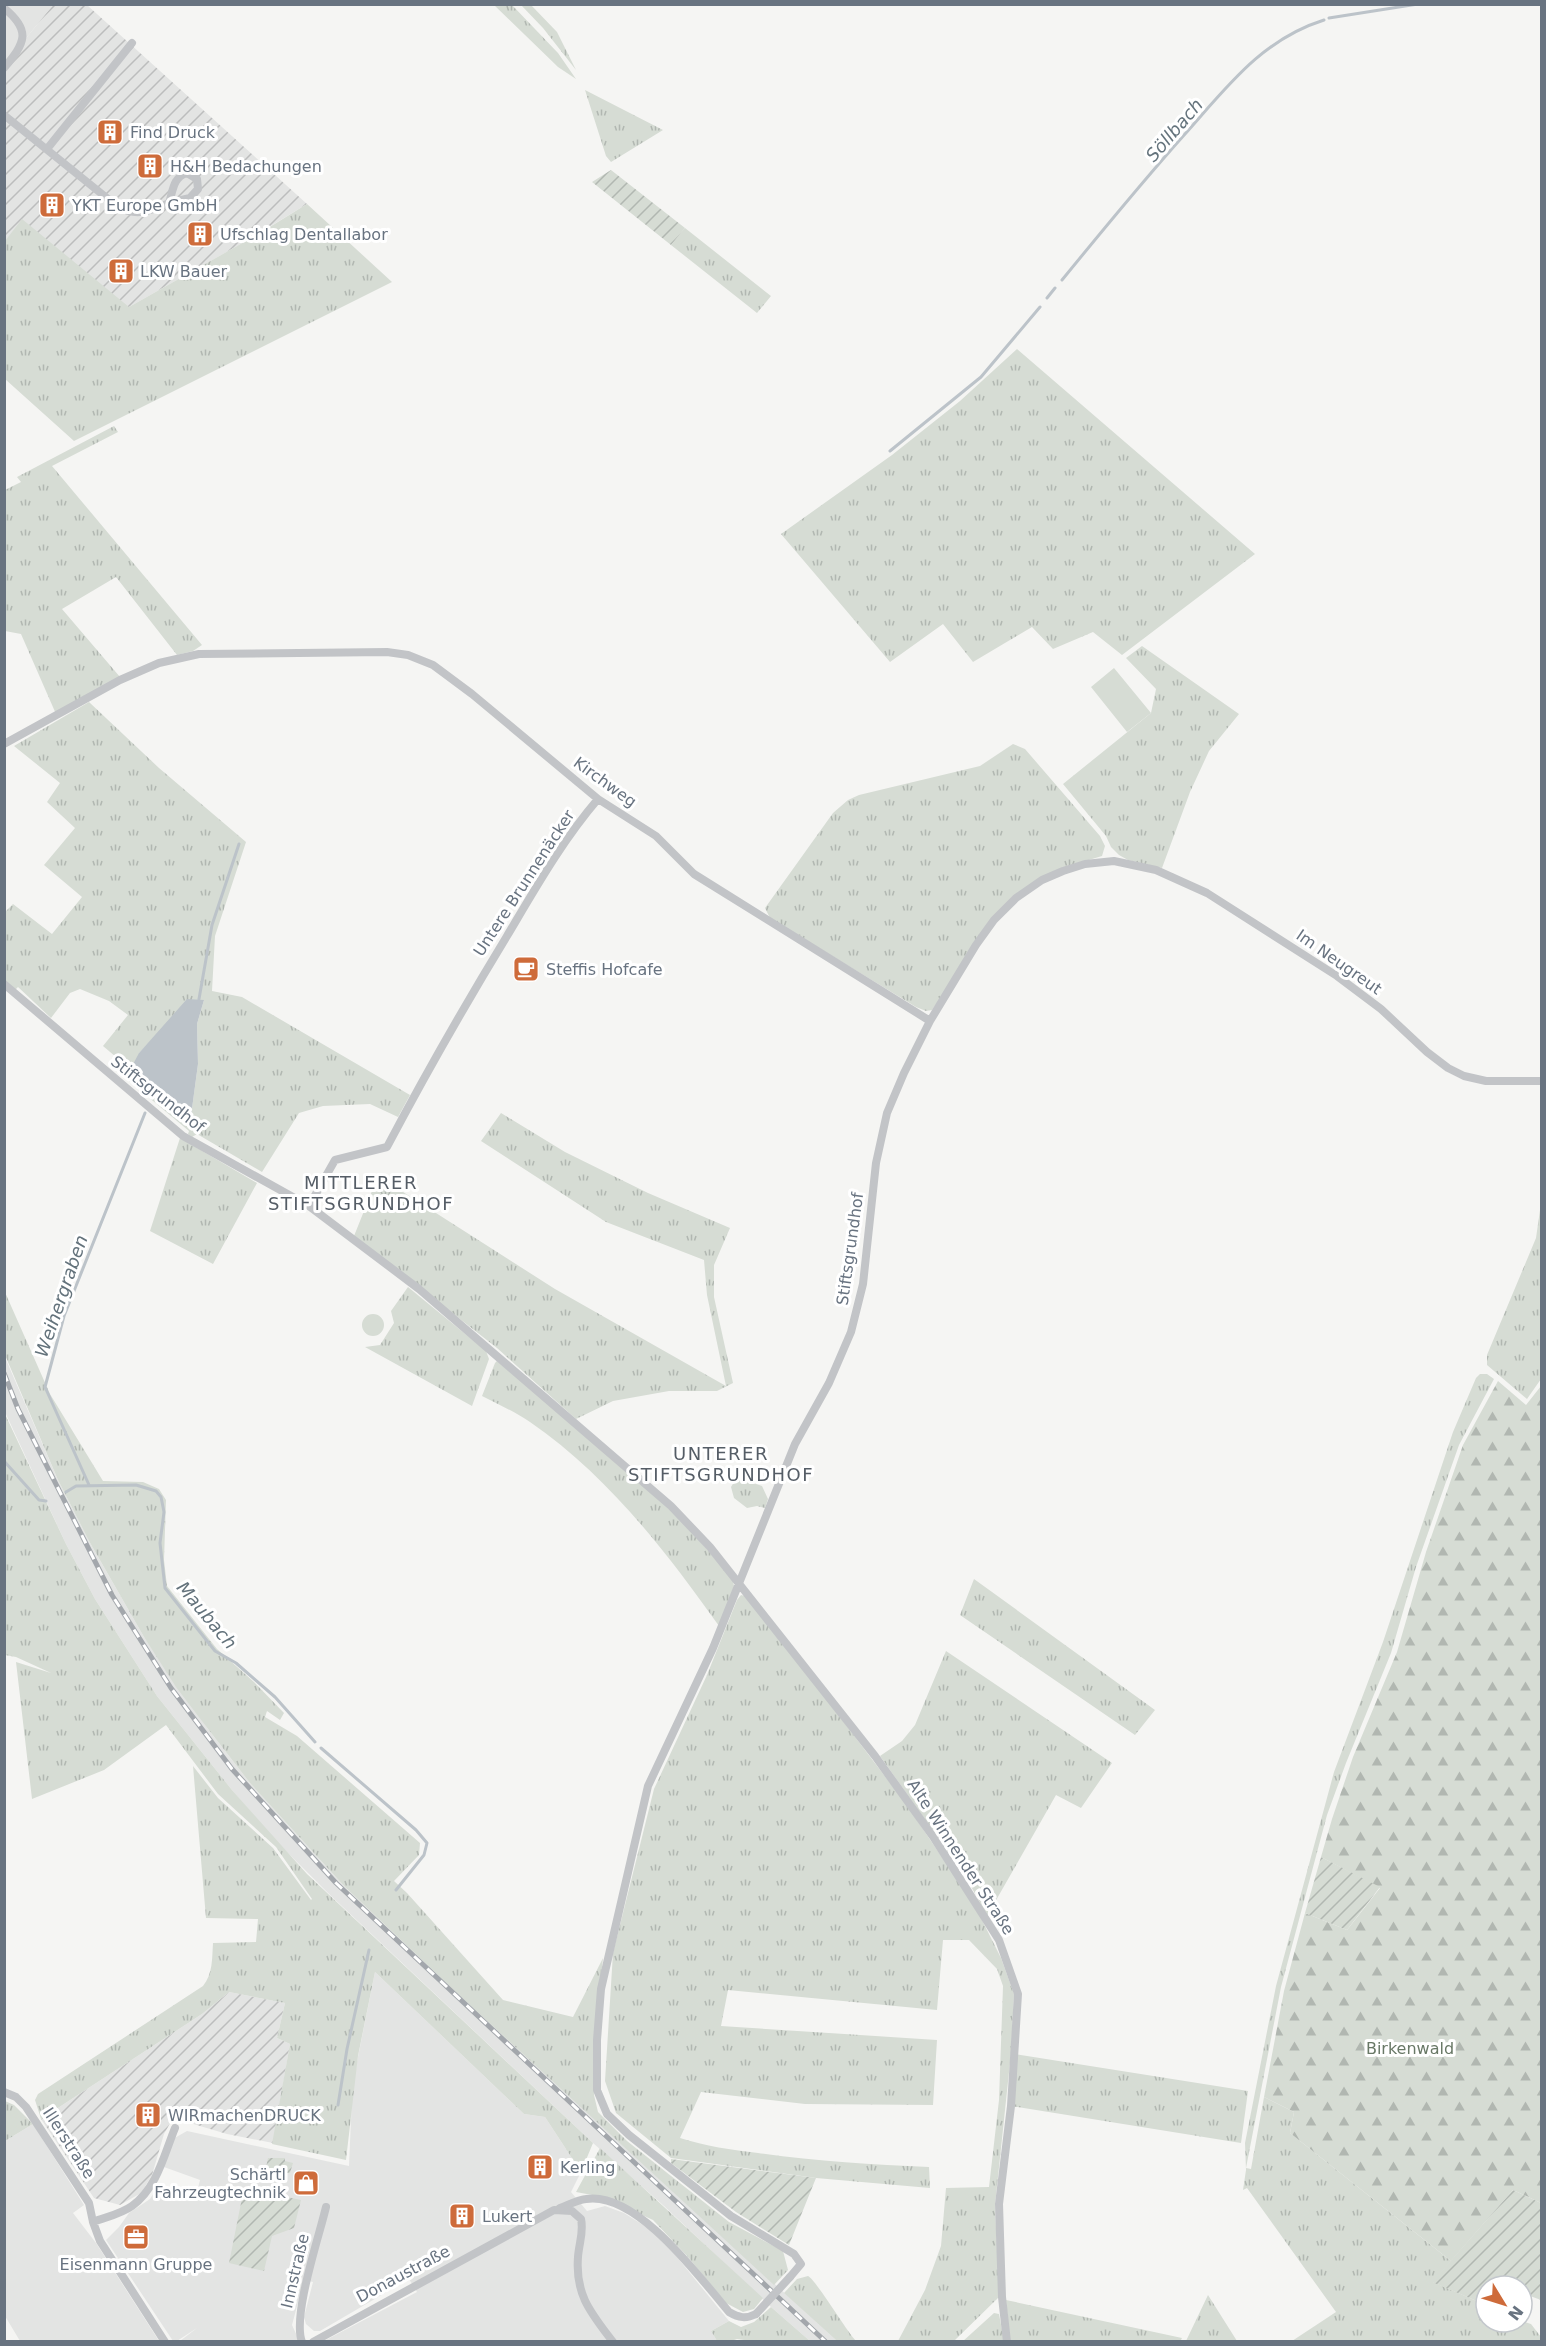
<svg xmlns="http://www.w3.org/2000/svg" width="1546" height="2346" viewBox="0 0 1546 2346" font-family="'DejaVu Sans',sans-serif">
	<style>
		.built { fill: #e3e4e3 }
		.industrial { fill: url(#industrial-furrows) }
		.grass { fill: url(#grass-tufts); fill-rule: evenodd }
		.forest { fill: url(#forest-firs) }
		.park { fill: #d6dcd4 }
		.garden { fill: url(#garden-furrows) }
		.water { fill: #bcc3c9 }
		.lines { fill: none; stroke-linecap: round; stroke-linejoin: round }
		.stream { stroke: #bcc3c9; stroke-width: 3 }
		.minor { stroke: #c2c4c7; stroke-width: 8 }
		.rail-casing { stroke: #a3a7ac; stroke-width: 5 }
		.rail { stroke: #fff; stroke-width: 3; stroke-dasharray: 9; stroke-linecap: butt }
		.minor-bridge { stroke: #c2c4c7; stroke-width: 8 }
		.labels { text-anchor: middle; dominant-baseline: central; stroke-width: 6; stroke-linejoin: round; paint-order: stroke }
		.poi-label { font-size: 16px; fill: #687380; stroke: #fff; text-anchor: start }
		.street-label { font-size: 16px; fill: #687380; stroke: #fff }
		.park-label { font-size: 16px; fill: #687866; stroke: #fff }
		.water-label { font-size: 18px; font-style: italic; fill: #64737c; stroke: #fff }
		.neighbourhood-label { font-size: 18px; letter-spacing: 1.5px; fill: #555d66; stroke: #fff }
	</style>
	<defs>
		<pattern id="industrial-furrows" width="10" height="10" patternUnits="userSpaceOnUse" patternTransform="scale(1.5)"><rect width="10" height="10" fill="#e3e4e3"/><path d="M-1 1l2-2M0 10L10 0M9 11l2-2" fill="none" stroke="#bcbdbd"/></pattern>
		<pattern id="grass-tufts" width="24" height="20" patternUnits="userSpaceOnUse" patternTransform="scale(1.5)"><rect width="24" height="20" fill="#d6dcd4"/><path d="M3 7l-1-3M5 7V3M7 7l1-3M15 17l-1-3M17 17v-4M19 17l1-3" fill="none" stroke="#b1b7b1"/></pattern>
		<pattern id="forest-firs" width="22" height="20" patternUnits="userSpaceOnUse" patternTransform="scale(1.5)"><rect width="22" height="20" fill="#d6dcd4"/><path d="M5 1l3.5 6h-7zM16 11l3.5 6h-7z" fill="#b1b7b1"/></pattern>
		<pattern id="garden-furrows" width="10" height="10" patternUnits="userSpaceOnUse" patternTransform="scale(1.5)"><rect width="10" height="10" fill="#d6dcd4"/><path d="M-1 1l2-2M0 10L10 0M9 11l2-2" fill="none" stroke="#b1b7b1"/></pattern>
	</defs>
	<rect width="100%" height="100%" fill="#f5f5f3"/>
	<path class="built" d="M5,5H53L5,64Z
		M4,1355L58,1480L89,1541L144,1637L208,1729L250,1783L345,1887L460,1996L837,2341H810L771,2307L664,2206L593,2143L328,1893L273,1838L232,1790L157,1696L95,1599L66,1544L5,1412Z
		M375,1972L524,2114L545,2117L581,2172L571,2192L587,2211L605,2206L624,2213L651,2230L672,2251L729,2321L711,2331L717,2341H324L417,2292L409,2279L320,2331H314L306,2324L304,2317L313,2282L304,2280L292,2325L297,2336V2341H180L197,2328L177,2341H173L106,2240L119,2227L129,2213L150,2199L157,2188L184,2197L196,2196L200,2180L164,2167L171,2140L187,2131L349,2166L352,2096L357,2062Z
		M33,2124L84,2205L73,2213L96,2243L159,2341H20L5,2316V2141Z"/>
	<path class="industrial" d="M53,5H87L307,204L246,241L5,377V64Z
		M229,1992L285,2003L277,2038L290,2044L273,2143L227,2134L173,2118L164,2134L152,2175L141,2193L120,2205L94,2198L41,2119L202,2014Z"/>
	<path class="grass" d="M494,5H512L558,53L576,79L558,67Z
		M521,5H531L557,32L576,70L543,28Z
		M585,90L663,130L611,162L606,156Z
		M307,204L392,282L74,441L5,379V241L22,219L129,307L260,233Z
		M685,228L771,296L757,313L671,245Z
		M1017,349L1255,554L1122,655L1093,632L1053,649L1032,627L973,662L943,624L890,662L781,534L892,455L960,401Z
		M114,426L118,432L52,466L202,645L193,651L177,655L116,577L62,609L120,677L56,714L21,634L5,631V490L21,482L17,477Z
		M1142,646L1239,714L1209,751L1190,792L1162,868L1128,860L1119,855L1111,847L1106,836L1063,784L1151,713L1156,689L1126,658Z
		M89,702L159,768L246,842L215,936L212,991L242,997L410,1095L398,1117L370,1104L323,1106L299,1113L262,1172L197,1134L192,1137L188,1134L189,1131L110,1065L116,1057L103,1046L128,1015L109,1001L80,989L70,993L51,1018L18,987L15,990L5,981L4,913L13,904L52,934L82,897L44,865L75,828L47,802L60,783L14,746ZM204,1000L197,1024L198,1064L191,1116L179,1110L146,1086L139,1053L157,1034Z
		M1013,744L1025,749L1100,836L1105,846L1102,856L1059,869L1012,897L932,1010L926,1011L916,1007L770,918L765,908L833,813L848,800L859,795L980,766Z
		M501,1113L565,1152L648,1193L730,1228L714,1265V1297L733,1383L717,1391H669L613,1401L576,1419L497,1348L354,1236L378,1176L555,1289L726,1386L707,1295L704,1260L606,1222L481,1141Z
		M180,1138L257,1183L213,1264L150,1231Z
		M1541,1203V1379L1527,1399L1487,1365V1355L1536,1238Z
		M408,1287L486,1351L489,1359L472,1406L365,1347L380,1345L394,1323L391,1311Z
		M4,1290L50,1394L103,1481L143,1482L159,1489L166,1500L164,1560L167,1586L217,1649L254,1682L284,1713L280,1720L267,1711L265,1717L297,1736L420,1843L419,1855L394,1881L407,1893L503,2000L573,2017L603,1958L595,2030L594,2095L598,2112L627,2141L729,2222L783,2251L788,2270L774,2285L460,1996L345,1887L250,1783L208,1729L176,1687L144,1637L89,1541L58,1480L5,1355Z
		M497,1361C579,1430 668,1495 733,1581L734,1586L719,1626C665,1550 607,1475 530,1422C515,1412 498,1404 482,1396L495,1363Z
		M1480,1374H1487L1494,1379L1459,1445L1416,1567L1391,1653L1346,1763L1327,1815L1281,1987L1246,2168L1251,2169L1264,2097L1294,2112L1290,2133L1451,2261L1433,2282L1486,2305V2322L1522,2321L1531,2324L1541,2337V2341H1292L1336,2312L1247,2188L1243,2190L1246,2170L1245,2143L1276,1986L1334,1772L1383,1642L1453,1432L1476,1378Z
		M4,1412L66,1544L95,1599L157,1696L232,1790L307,1874L593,2143L581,2172L545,2117L524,2114L375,1972L358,2056L346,2160L272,2144L290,2044L277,2038L285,2003L229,1992L202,2014L41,2119L35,2100L38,2094L203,1986C213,1974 212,1958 213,1943L256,1942L258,1919L206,1918L193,1766L218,1798L273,1848L311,1900L312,1899L276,1847L218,1794L166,1725L104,1770L32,1799L16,1662L51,1673L16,1657L5,1655Z
		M742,1479L762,1486L768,1499L765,1508L757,1506L747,1508L734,1498L731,1487L734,1482Z
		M974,1579L1155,1710L1135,1735L960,1615Z
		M741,1595L745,1596L763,1616L906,1804L960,1884L979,1914L1001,1958L1014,1994L1011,2053L995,2205L999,2297L954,2341H898L925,2290L941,2246L946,2188L989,2187L999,2100L1003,1986L997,1969L969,1940H943L937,2010L728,1990L721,2026L937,2040L933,2105L805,2104L701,2092L680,2138C705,2146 732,2150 758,2153C814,2161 872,2165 929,2167L930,2188L816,2178L671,2158L616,2113L605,2081L613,1953L654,1789L707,1675L737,1600Z
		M946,1651L1112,1763L1081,1808L1056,1795L987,1916L966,1877L880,1756L902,1741L915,1725Z
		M1015,2054L1248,2091L1241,2143L1011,2106Z
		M5,2101L14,2105L33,2124L5,2141Z
		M600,2148L763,2298L754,2309L743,2312L726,2303L688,2257L653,2220L603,2197L576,2192Z
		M808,2276C816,2280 845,2329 856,2341H837L784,2293L797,2279Z
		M1208,2295L1237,2341H1186Z
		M1006,2300L1182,2338L1180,2342L1010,2341Z
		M771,2307L810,2341L758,2342L737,2339L731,2341H717L711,2331L729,2321L741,2327L754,2322Z
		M994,2313L999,2314L1004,2341L962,2342Z"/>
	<path class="forest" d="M1498,1381L1526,1405L1541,1386V2203L1513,2190L1451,2261L1290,2133L1294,2112L1264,2097L1284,1991L1305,1913L1347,1930L1380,1888L1321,1857L1332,1819L1353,1757L1397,1652L1426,1552L1463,1445Z"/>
	<path class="park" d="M1114,668L1151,713L1127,732L1091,687Z
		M362 1325a11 11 0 1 1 22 0a11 11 0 1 1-22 0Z"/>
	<path class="garden" d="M611,170L685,228L671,245L592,182Z
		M1321,1857L1380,1887L1347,1930L1305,1913Z
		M268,2158H285V2161L293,2163L290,2173H287L285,2182L264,2177Z
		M671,2159L816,2178L789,2245L736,2212L671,2163Z
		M244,2188L301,2200L294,2228L272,2236L264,2271L229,2263Z
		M1513,2190L1541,2203V2300L1522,2293V2286H1486V2305L1432,2282Z"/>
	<path class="water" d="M187,999L204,1000L197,1024L198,1064L191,1116L146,1086L130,1070L139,1053Z"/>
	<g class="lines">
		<path class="stream" d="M1329,18L1418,4
			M1062,280C1102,231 1143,181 1185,134C1227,87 1261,40 1324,20
			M1047,298L1055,288
			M890,451L981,377L1040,307
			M199,999L212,925L239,844
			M4,1461L39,1500L46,1501
			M89,1485L45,1387L64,1316L145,1113
			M66,1492L76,1486L136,1485L156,1491L161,1497L164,1512L160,1543L165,1588L215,1651L236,1663L275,1697L315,1742
			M321,1748L416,1830L427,1843L424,1855L396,1890
			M338,2105L347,2049L369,1950"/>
		<path class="minor" d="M4,8C32,31 25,43 4,68
			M4,115L118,207C137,217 150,211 169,203
			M47,149L132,43
			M187,173L197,179L198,189L190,198L169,203C173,191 173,177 187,173Z
			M4,744L120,680L159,663L199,654L387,652L408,655L433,665L472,694L598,799L656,836L694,874L930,1021
			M4,984L183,1136L309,1206L419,1289L671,1506L710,1547L875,1756L934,1838L999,1940L1018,1994L1011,2106L999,2204L1002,2297L1007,2342
			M309,1206L335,1160L387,1147C425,1075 465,1005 507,936C535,889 562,841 598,799
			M4,2092L16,2097L26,2107L89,2203L93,2222L100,2241L165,2342
			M560,2208C568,2205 577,2200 586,2199C637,2191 700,2278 729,2312C739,2318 746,2319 756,2314
			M93,2222C106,2217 121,2214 132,2206C157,2188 164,2155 175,2128
			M790,2277L801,2264L794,2254L731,2216L629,2135L607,2114L597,2090V2040L601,1989L648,1786L713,1648L795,1444L829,1383L851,1332L863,1284L876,1163L887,1113L904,1073L930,1021L976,945L994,920L1016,898L1042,880L1063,871L1085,864L1114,861L1156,870L1207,893L1337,976L1381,1009L1427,1052L1448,1068L1464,1076L1486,1081H1542
			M302,2342C292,2316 319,2237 326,2207
			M313,2342L554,2210L572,2211L581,2219C584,2232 579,2243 578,2257C575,2295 591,2313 613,2342"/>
		<defs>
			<path id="rail" d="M4,1373L18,1409L112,1595L171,1688L232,1769L336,1883L826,2342"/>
		</defs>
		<use href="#rail" class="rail-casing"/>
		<use href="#rail" class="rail"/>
		<path class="minor-bridge" d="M756,2314L790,2277"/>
	</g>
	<defs>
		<symbol id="building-square" viewBox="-11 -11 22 22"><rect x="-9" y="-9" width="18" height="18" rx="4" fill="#ce6b3a" stroke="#fff"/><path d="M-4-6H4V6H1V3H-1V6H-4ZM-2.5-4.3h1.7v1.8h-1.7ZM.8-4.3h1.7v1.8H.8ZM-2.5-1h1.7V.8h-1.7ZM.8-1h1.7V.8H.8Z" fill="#fff"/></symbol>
		<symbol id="cafe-square" viewBox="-11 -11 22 22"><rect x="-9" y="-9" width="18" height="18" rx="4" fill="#ce6b3a" stroke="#fff"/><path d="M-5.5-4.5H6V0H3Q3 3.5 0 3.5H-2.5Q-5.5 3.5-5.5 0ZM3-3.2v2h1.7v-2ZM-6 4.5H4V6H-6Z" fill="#fff"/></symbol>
		<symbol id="shop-square" viewBox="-11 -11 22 22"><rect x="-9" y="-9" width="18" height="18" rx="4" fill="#ce6b3a" stroke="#fff"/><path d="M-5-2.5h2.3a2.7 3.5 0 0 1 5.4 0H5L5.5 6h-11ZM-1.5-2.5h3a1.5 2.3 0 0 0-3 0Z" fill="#fff"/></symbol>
		<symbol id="office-square" viewBox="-11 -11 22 22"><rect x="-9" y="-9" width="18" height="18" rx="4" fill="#ce6b3a" stroke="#fff"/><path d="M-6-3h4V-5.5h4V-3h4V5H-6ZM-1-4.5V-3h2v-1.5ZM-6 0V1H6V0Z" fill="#fff"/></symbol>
	</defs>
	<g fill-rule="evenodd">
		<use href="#building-square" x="95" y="117" width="30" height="30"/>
		<use href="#building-square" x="135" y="151" width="30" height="30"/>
		<use href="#building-square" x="37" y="190" width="30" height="30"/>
		<use href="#building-square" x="185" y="219" width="30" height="30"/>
		<use href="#building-square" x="106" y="256" width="30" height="30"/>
		<use href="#cafe-square" x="511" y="954" width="30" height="30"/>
		<use href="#building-square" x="133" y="2100" width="30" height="30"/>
		<use href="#building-square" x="525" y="2152" width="30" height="30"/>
		<use href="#shop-square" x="291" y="2168" width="30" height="30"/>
		<use href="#building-square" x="447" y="2201" width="30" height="30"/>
		<use href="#office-square" x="121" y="2222" width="30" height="30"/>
	</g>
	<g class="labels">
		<g class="poi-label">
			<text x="130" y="132">Find Druck</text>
			<text x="170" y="166">H&amp;H Bedachungen</text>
			<text x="72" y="205">YKT Europe GmbH</text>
			<text x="220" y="234">Ufschlag Dentallabor</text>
			<text x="140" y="271">LKW Bauer</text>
			<text x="546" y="969">Steffis Hofcafe</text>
			<text x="168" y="2115">WIRmachenDRUCK</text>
			<text x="560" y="2167">Kerling</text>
			<text x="286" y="2174" text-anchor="end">Schärtl<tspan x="286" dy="18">Fahrzeugtechnik</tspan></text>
			<text x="482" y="2216">Lukert</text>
			<text x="136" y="2264" text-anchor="middle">Eisenmann Gruppe</text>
		</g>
		<g class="street-label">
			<text transform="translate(605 782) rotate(36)">Kirchweg</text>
			<text transform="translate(524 883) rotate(-57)">Untere Brunnenäcker</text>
			<text transform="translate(1339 962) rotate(35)">Im Neugreut</text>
			<text transform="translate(158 1094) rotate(38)">Stiftsgrundhof</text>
			<text transform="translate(850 1249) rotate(-82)">Stiftsgrundhof</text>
			<text transform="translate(961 1857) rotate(57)">Alte Winnender Straße</text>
			<text transform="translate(69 2143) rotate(57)">Illerstraße</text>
			<text transform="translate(295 2271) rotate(-77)">Innstraße</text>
			<text transform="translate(403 2274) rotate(-28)">Donaustraße</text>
		</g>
		<g class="park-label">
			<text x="1410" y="2048">Birkenwald</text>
		</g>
		<g class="water-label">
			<text transform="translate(1174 130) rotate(-49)">Söllbach</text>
			<text transform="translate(61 1296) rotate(-71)">Weihergraben</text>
			<text transform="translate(207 1615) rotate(50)">Maubach</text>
		</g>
		<g class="neighbourhood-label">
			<text x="361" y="1182">MITTLERER<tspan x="361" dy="21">STIFTSGRUNDHOF</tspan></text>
			<text x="721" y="1453">UNTERER<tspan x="721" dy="21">STIFTSGRUNDHOF</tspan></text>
		</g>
	</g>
	<rect width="1546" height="2346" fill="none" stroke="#687380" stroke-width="12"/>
	<g transform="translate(1504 2304) rotate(128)"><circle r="28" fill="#ffffff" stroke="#c3c7cc" stroke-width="1.5"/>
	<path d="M0-4.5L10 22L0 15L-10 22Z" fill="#ce6b3a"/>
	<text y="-9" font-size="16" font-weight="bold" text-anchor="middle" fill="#687380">N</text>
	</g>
</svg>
